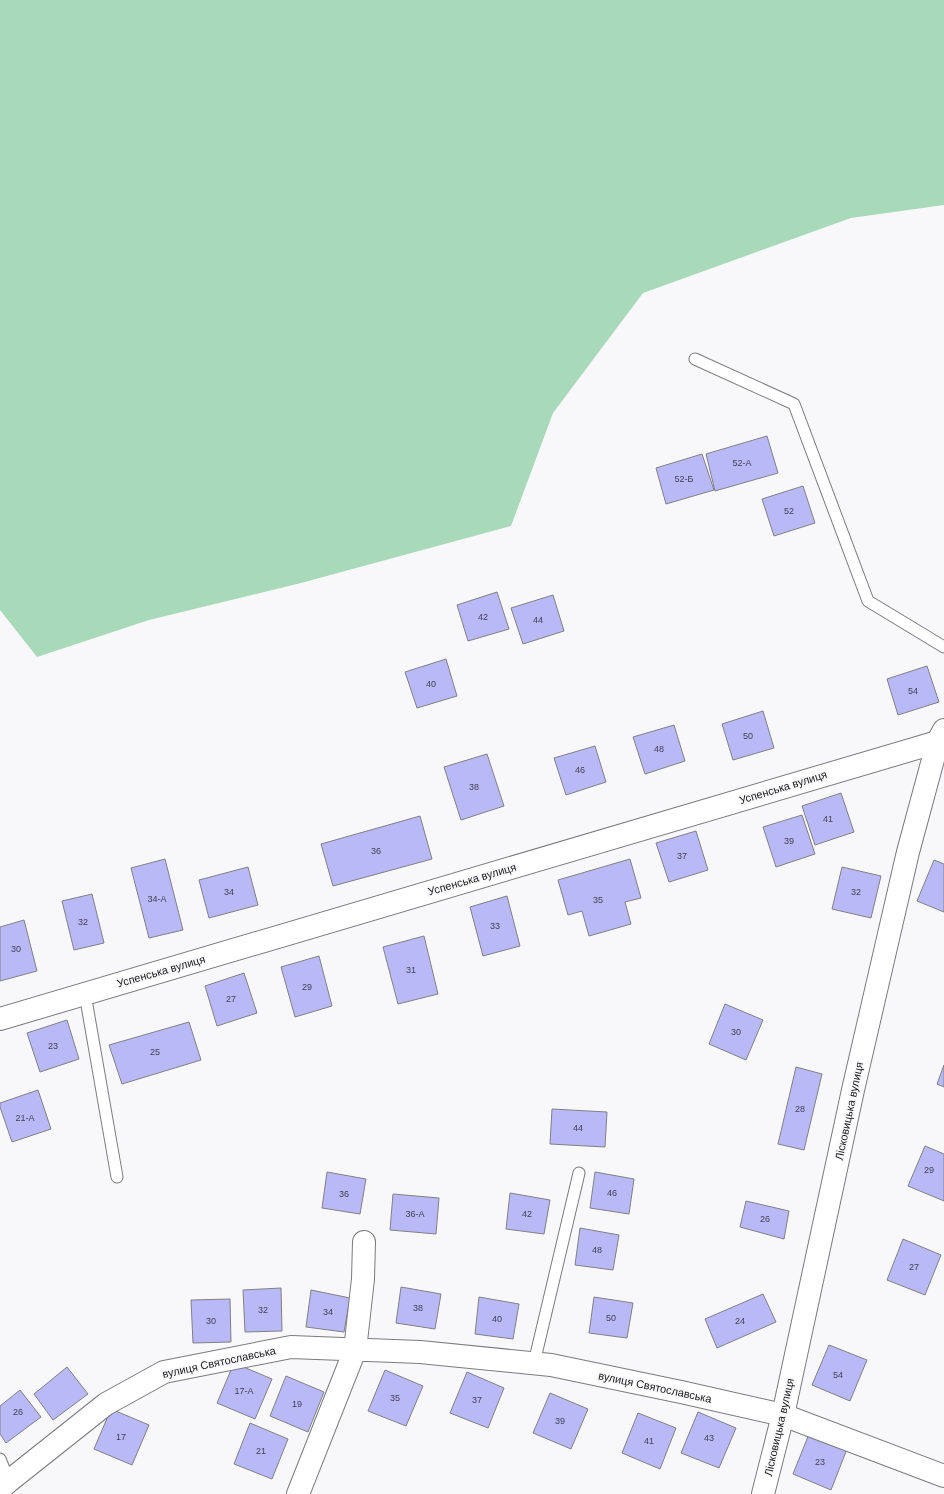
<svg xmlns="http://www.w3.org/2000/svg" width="944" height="1494" viewBox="0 0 944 1494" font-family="Helvetica,sans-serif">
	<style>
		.green { fill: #a8daba }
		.building { fill: #bab9f8; stroke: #808082 }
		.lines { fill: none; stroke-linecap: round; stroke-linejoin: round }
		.service-casing { stroke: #7a7b7d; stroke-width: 13 }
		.minor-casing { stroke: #7a7b7d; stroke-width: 24 }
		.secondary-casing { stroke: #7a7b7d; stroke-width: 24 }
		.service { stroke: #fff; stroke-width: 11 }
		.minor { stroke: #fff; stroke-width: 22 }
		.secondary { stroke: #fff; stroke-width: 22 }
		.labels { text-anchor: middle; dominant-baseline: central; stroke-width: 3.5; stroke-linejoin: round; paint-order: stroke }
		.number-label { font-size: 9px; fill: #414152 }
		.street-label { font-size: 11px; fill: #19191a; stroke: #f8f8fa }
	</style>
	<rect width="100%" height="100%" fill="#f8f8fa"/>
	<path class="green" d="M0,0H944V205L851,218L643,293L553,413L511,526L301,583L149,620L37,657L0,610Z"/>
	<path class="building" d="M767,436L778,473L715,491L706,454Z
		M702,454L714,490L666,504L656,468Z
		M803,486L815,523L774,536L762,499Z
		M497,592L509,629L468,641L457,605Z
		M553,595L564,631L523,644L511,608Z
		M446,659L457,696L417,708L405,672Z
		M927,666L939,702L898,715L887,679Z
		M763,711L774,748L733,760L722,724Z
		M674,725L685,761L645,774L633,737Z
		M595,746L606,782L566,795L554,758Z
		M487,754L504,806L461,820L444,767Z
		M841,793L854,832L815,845L802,806Z
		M802,815L815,854L776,867L763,827Z
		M420,816L432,859L333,886L321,844Z
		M696,831L708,870L669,882L656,843Z
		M165,859L183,930L149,938L131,868Z
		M630,859L641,898L625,902L631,924L589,936L582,911L568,915L558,880Z
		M934,860L944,864V912L917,901Z
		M248,867L258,905L209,918L199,880Z
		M842,867L881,876L871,918L832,909Z
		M92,894L104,943L74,950L62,901Z
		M507,896L520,946L483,956L470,907Z
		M24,920L37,971L0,981V927Z
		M424,936L438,994L398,1004L383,947Z
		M319,956L332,1006L295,1017L281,967Z
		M244,973L257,1013L217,1026L205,986Z
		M725,1004L763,1020L746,1060L709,1044Z
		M67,1020L79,1059L40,1072L27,1033Z
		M189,1022L201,1060L122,1084L109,1045Z
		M944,1065V1087L937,1084Z
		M796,1067L822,1074L804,1150L778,1144Z
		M38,1090L51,1129L12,1142L0,1107V1103Z
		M552,1109L607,1112L605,1147L550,1144Z
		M925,1146L944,1154V1201L908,1186Z
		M327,1172L366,1179L360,1214L322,1208Z
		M595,1172L634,1179L629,1214L590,1208Z
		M510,1193L550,1200L544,1234L506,1229Z
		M393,1194L439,1198L436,1234L390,1230Z
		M746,1201L789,1211L784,1239L740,1227Z
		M580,1228L619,1235L613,1270L575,1265Z
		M903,1239L941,1255L925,1295L887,1280Z
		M401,1287L441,1294L435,1329L396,1323Z
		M281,1288L282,1331L245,1332L243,1290Z
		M311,1290L350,1298L344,1332L306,1327Z
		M763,1294L776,1322L717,1348L705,1319Z
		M479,1297L519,1304L513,1339L475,1334Z
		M594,1297L633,1303L627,1338L589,1333Z
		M230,1299L231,1342L193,1343L191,1300Z
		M829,1345L867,1360L850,1401L812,1385Z
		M234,1363L272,1379L255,1419L217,1403Z
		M67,1367L88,1394L53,1420L34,1394Z
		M385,1370L423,1386L406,1426L368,1411Z
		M467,1372L504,1388L488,1428L450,1413Z
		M286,1376L324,1392L308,1432L270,1416Z
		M20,1390L41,1417L6,1443L0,1434V1406Z
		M550,1393L588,1409L571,1449L533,1433Z
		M111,1409L149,1425L132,1465L94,1449Z
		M698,1412L736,1428L719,1468L681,1453Z
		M638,1413L676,1428L660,1469L622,1453Z
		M250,1423L288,1439L272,1479L234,1464Z
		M809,1434L847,1449L831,1490L793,1474Z"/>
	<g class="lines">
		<defs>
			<path id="service" d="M695,359L794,404L868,601L944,647
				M85,994L117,1177
				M534,1363L579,1173
				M0,1459L9,1481"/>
			<path id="minor" d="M0,1019L944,740
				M0,1489L9,1481L106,1404L164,1372L291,1347L420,1352L551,1365L681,1392L783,1415L944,1476
				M298,1494L355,1350L363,1279L364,1242"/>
			<path id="secondary" d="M763,1494L783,1415L853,1090L908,852L938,741L944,730"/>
		</defs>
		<use href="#service" class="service-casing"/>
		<use href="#minor" class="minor-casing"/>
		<use href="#secondary" class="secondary-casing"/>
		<use href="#service" class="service"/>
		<use href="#minor" class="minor"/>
		<use href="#secondary" class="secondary"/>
	</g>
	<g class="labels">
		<g class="number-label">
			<text x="742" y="463">52-А</text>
			<text x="684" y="479">52-Б</text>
			<text x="789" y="511">52</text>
			<text x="483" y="617">42</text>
			<text x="538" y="620">44</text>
			<text x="431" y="684">40</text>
			<text x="913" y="691">54</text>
			<text x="748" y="736">50</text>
			<text x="659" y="749">48</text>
			<text x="580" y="770">46</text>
			<text x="474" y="787">38</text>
			<text x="828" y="819">41</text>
			<text x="789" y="841">39</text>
			<text x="376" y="851">36</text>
			<text x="682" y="856">37</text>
			<text x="229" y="892">34</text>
			<text x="856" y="892">32</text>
			<text x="157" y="899">34-А</text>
			<text x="598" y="900">35</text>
			<text x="83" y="922">32</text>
			<text x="495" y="926">33</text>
			<text x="16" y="949">30</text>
			<text x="411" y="970">31</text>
			<text x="307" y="987">29</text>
			<text x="231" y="999">27</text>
			<text x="736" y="1032">30</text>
			<text x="53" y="1046">23</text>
			<text x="155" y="1052">25</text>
			<text x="800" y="1109">28</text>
			<text x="25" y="1118">21-А</text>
			<text x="578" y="1128">44</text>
			<text x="929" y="1170">29</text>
			<text x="612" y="1193">46</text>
			<text x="344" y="1194">36</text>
			<text x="415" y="1214">36-А</text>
			<text x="527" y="1214">42</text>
			<text x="765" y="1219">26</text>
			<text x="597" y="1250">48</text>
			<text x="914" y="1267">27</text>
			<text x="418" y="1308">38</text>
			<text x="263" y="1310">32</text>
			<text x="328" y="1312">34</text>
			<text x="611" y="1318">50</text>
			<text x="497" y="1319">40</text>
			<text x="211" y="1321">30</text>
			<text x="740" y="1321">24</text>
			<text x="838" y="1375">54</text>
			<text x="244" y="1391">17-А</text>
			<text x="395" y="1398">35</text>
			<text x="477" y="1400">37</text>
			<text x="297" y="1404">19</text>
			<text x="18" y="1412">26</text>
			<text x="560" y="1421">39</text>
			<text x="121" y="1437">17</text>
			<text x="709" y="1438">43</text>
			<text x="649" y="1441">41</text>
			<text x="261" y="1451">21</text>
			<text x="820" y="1462">23</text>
		</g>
		<g class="street-label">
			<text transform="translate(783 787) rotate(-17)">Успенська вулиця</text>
			<text transform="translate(472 879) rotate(-16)">Успенська вулиця</text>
			<text transform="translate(161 971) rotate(-16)">Успенська вулиця</text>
			<text transform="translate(849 1111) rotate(-78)">Лісковицька вулиця</text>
			<text transform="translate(219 1362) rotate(-12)">вулиця Святославська</text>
			<text transform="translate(655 1387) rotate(12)">вулиця Святославська</text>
			<text transform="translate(779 1427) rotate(-77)">Лісковицька вулиця</text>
		</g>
	</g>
</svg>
